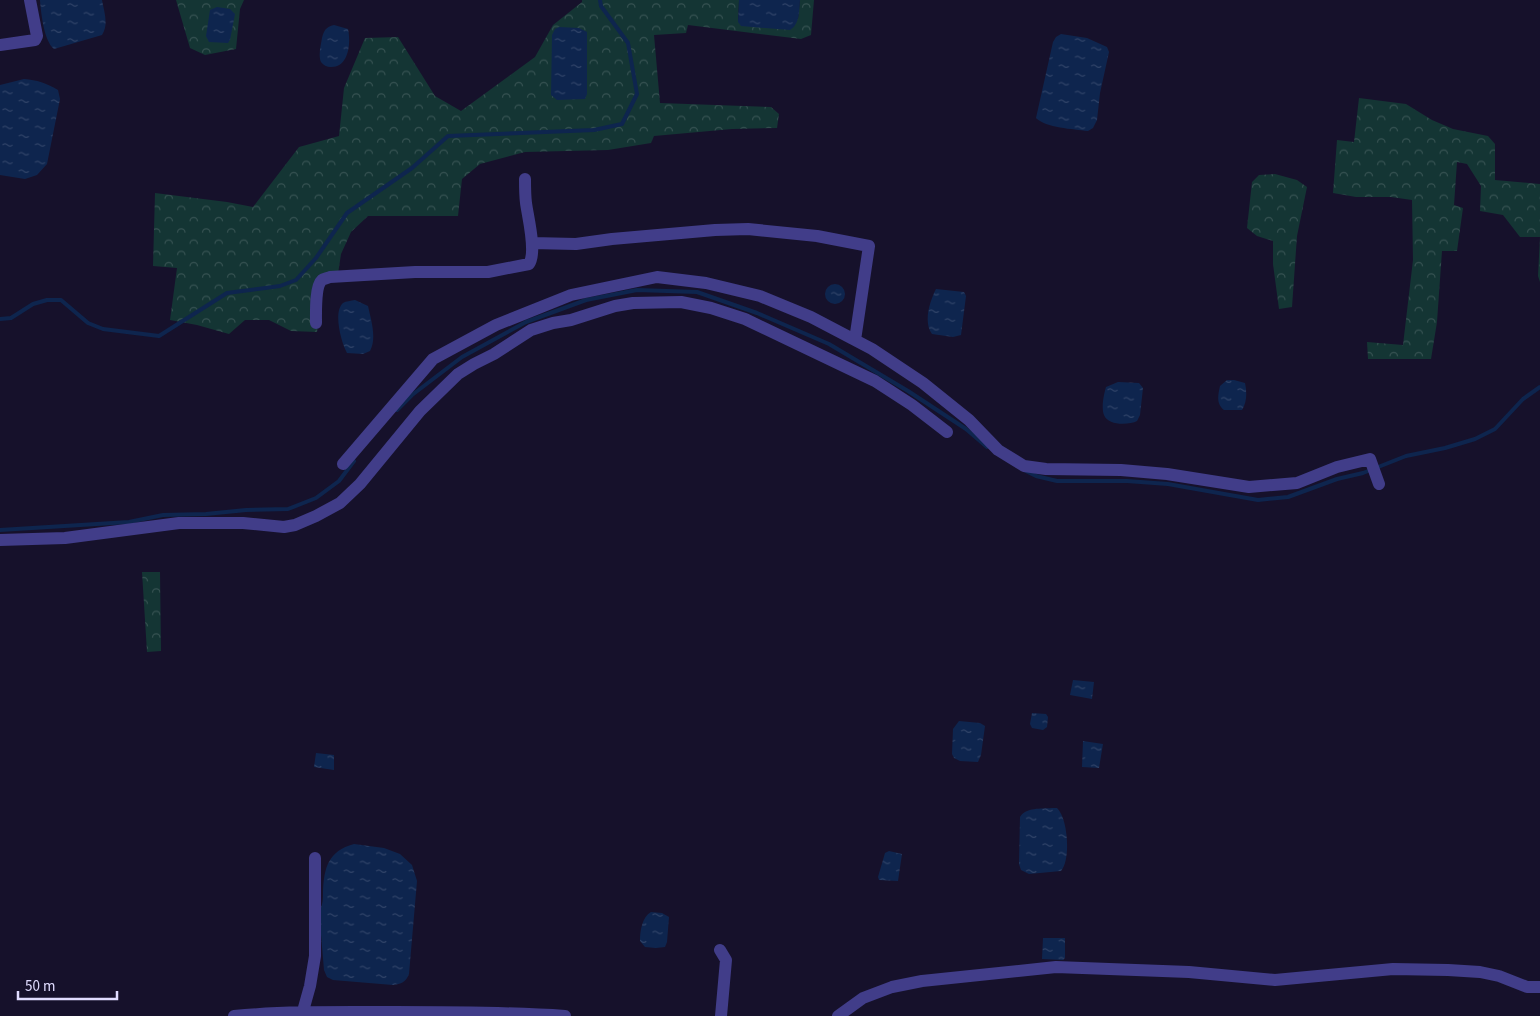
<svg xmlns="http://www.w3.org/2000/svg" width="1540" height="1016" viewBox="0 0 1540 1016" font-family="'Source Sans 3',sans-serif">
	<style>
		.forest { fill: url(#forest-crowns) }
		.water { fill: url(#water-ripples) }
		.lines { fill: none; stroke-linecap: round; stroke-linejoin: round }
		.stream { stroke: #0e254e; stroke-width: 4 }
		.street { stroke: #413d89; stroke-width: 12 }
	</style>
	<defs>
		<pattern id="forest-crowns" width="20" height="18" patternUnits="userSpaceOnUse" patternTransform="scale(1.25)"><rect width="20" height="18" fill="#143534"/><path d="M2 6a3 3 0 1 1 6 0M12 15a3 3 0 1 1 6 0" fill="none" stroke="#365252"/></pattern>
		<pattern id="water-ripples" width="26" height="14" patternUnits="userSpaceOnUse" patternTransform="scale(1.25)"><rect width="26" height="14" fill="#0e254e"/><path d="M2 4q2-2 4 0t4 0M15 11q2-2 4 0t4 0" fill="none" stroke="#314469"/></pattern>
	</defs>
	<rect width="100%" height="100%" fill="#16112b"/>
	<path class="forest" d="M176,0H244L240,9L236,49L205,55L190,48Z
		M582,0H739L738,22L798,19L800,0H814L811,35L801,39L688,25L686,33L654,35L660,103L771,107L779,114L777,128L732,129L654,136L651,143L608,150L525,152L480,164L462,179L458,216H368L351,232L341,254L338,274L324,283L317,332L291,331L269,320H245L229,334L197,325L170,320L177,268L153,266L155,193L227,202L253,207L299,147L339,136L344,88L365,38L398,37L435,96L461,111L535,57L553,25L582,2Z
		M1359,98L1406,104L1432,120L1453,129L1488,136L1495,144V180L1540,184V282L1538,276L1540,237H1520L1503,215L1480,211L1481,186L1467,164L1457,162L1454,205L1463,208L1457,251H1442L1437,322L1431,359H1368L1367,342L1403,345L1413,260L1412,200L1391,197H1356L1333,193L1337,140L1354,142Z
		M1275,174L1297,180L1307,187L1297,236L1292,307L1279,309L1273,264V241L1257,236L1247,228L1252,182L1259,175Z
		M142,572H160L161,651L147,652Z"/>
	<path class="water" d="M40,0H102C104,12 109,24 102,35L54,49C44,41 41,13 40,0Z
		M739,0H800C799,11 800,24 790,30L741,26L738,22Z
		M217,7L230,9L235,14L230,40L228,43L209,42L206,36L210,10Z
		M334,25L348,29C351,43 349,67 331,67C327,67 323,65 321,62C318,55 321,45 322,38C324,30 326,27 334,25Z
		M559,27L579,28L587,32V94L585,99L557,100L551,95L552,35L555,29Z
		M1061,34L1087,38L1107,47L1109,52L1100,93L1097,120L1093,128L1088,131C1073,129 1046,128 1036,118L1053,42L1056,37Z
		M24,79C37,80 46,83 58,90L60,99L47,164L37,175L25,179L0,175V85Z
		M825 294a10 10 0 1 1 20 0a10 10 0 1 1-20 0Z
		M936,289L964,292L966,296L961,335L953,337L932,334C923,322 930,301 936,289Z
		M355,300L368,306C371,320 377,338 370,351L363,354L347,353C341,342 333,312 343,303C346,301 351,301 355,300Z
		M1227,380H1234L1245,383C1247,392 1247,402 1242,410H1224C1216,403 1218,396 1220,386Z
		M1118,382L1139,383L1143,388L1140,415L1137,421C1129,425 1108,426 1104,415C1101,407 1104,394 1106,387Z
		M1073,680L1094,682L1092,699L1070,695Z
		M1032,713L1046,714L1048,717L1047,727L1043,730L1032,728L1030,724Z
		M959,721L980,723L985,726L981,755L978,762L960,761L954,758L952,754L953,729Z
		M1083,741L1103,744L1099,768L1082,767Z
		M316,753L334,755V770L314,767Z
		M1052,808H1057C1068,818 1071,860 1061,871L1029,874L1021,870L1019,864L1020,817C1026,807 1041,809 1052,808Z
		M354,844L384,848L400,854L412,865L417,881L409,974C406,982 401,984 393,985L333,980L327,977L324,970L319,911C323,905 323,899 323,892C324,868 328,851 354,844Z
		M889,851L902,854L898,881L879,880L878,877L885,853Z
		M651,912L662,913L669,917L667,942L665,947L656,948L645,947L640,941C640,931 642,917 651,912Z
		M1043,938H1065V958L1063,960L1042,959Z"/>
	<g class="lines">
		<path class="stream" d="M0,319L11,318L33,304L47,300H61L88,323L103,329L159,336L227,293L280,286L296,280L316,258L347,213L412,168L448,136L594,130L622,124L637,94L628,43L601,6L600,0
			M397,410L412,395L462,357L526,322L586,300L637,290L697,292L757,313L829,344L908,391L966,429L987,447
			M1026,471L1036,476L1057,481H1127L1168,484L1258,500L1288,497L1337,479L1363,473L1406,456L1445,448L1475,439L1495,429L1523,399L1540,387
			M0,530L129,522L163,515L206,514L246,510L288,509L316,498L339,481L354,461"/>
		<path class="street" d="M0,45L35,40L37,36L30,0
			M532,243L576,244L612,239L715,230L748,229L817,236L869,246L855,340
			M316,323C316,314 315,286 322,280C323,279 328,278 330,277L415,272H488L529,264C537,252 528,218 526,203C525,195 525,187 525,179
			M343,464L433,359L496,325L571,295L657,277L706,283L760,296L811,317L872,349L923,383L969,420L998,450L1024,466L1046,469L1121,470L1167,474L1249,487L1297,483L1337,467L1370,459L1379,484
			M0,540L65,538L179,523H243L284,527L295,525L316,516L340,503L360,484L420,411L458,374L474,364L494,354L531,330L553,323L571,320L615,306L633,303L681,302L711,308L745,319L875,381L912,405L947,432
			M720,950L726,960L721,1016
			M303,1011L310,986L315,956V858
			M234,1016C287,1011 340,1012 394,1012C451,1012 508,1012 565,1016
			M838,1016L863,998L892,987L922,981L1056,967L1189,972L1275,980L1393,969L1448,970L1480,972L1499,976L1527,987H1540"/>
	</g>
	<path d="M18 991v8h99v-8" fill="none" stroke="#e0dcff" stroke-width="2.5"/>
	<text x="25" y="991" font-size="15" fill="#e0dcff" stroke="#16112b" stroke-width="4" paint-order="stroke">50 m</text>
</svg>
